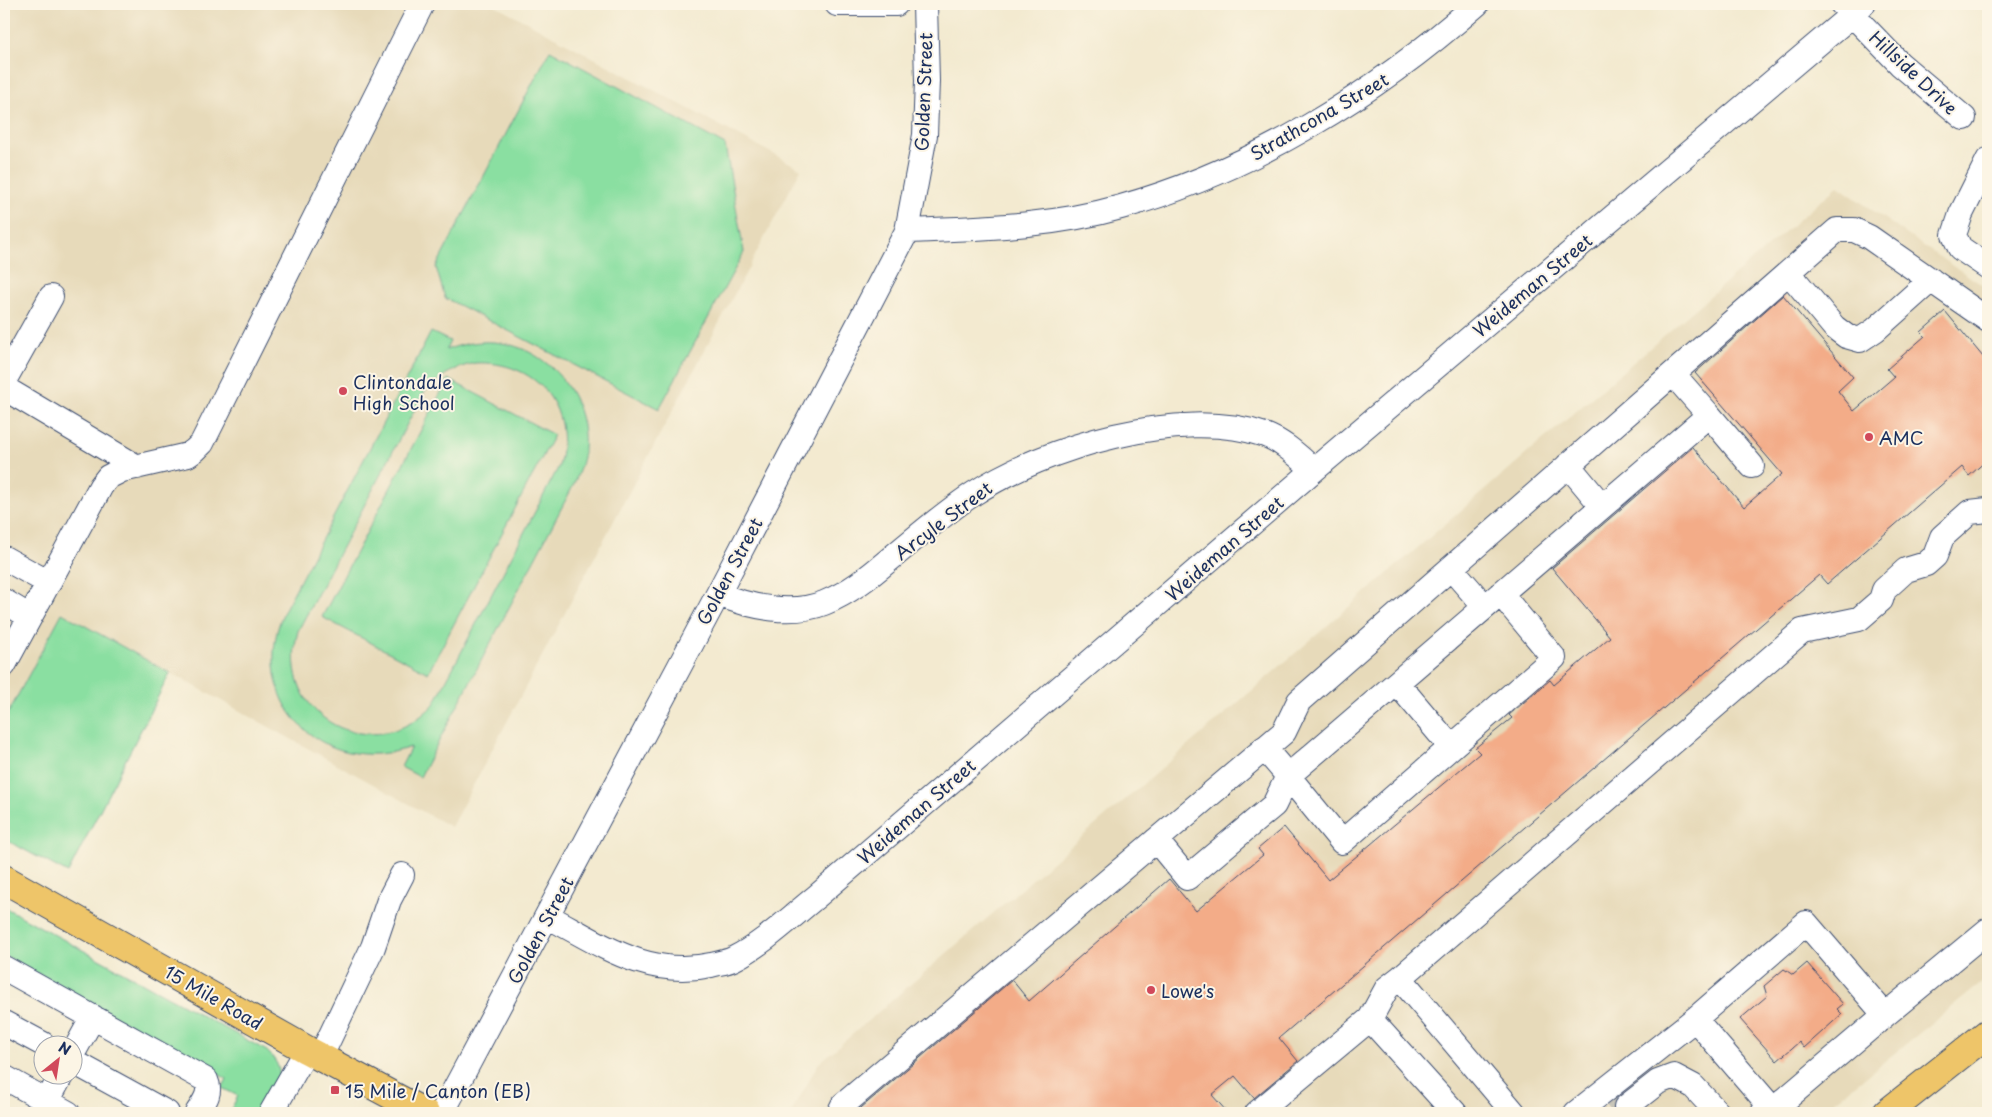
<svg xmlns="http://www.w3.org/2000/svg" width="1992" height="1117" viewBox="0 0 1992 1117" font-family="'Playpen Sans',sans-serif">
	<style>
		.built { fill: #e7daba }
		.green { fill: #8adfa1; stroke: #528780; fill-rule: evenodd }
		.building { fill: #f3ac88 }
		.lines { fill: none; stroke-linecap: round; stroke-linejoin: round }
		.minor-tunnel { stroke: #c8c5b9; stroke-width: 24; stroke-dasharray: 24 12; stroke-linecap: butt }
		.minor-casing { stroke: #3b4b6f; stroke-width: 26 }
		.major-casing { stroke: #3b4b6f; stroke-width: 30 }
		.minor { stroke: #fff; stroke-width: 24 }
		.major { stroke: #eec569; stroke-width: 28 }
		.poi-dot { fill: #d1495b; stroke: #fcf5e5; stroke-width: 2 }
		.labels { text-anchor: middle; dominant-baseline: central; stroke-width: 4; stroke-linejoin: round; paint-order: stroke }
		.street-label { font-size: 18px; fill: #1b2f5e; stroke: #fcf5e5 }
		.poi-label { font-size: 18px; fill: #1b2f5e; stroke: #fcf5e5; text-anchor: start }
	</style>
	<rect width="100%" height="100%" fill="#fcf5e5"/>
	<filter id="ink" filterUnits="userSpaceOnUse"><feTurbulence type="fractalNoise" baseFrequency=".02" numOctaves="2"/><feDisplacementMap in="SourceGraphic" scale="10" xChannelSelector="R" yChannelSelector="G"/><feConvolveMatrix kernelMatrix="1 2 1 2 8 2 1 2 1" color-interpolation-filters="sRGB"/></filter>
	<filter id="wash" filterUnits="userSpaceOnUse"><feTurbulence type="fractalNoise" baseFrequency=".0096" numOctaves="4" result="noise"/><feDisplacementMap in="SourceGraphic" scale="20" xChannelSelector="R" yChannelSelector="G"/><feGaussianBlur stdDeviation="1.12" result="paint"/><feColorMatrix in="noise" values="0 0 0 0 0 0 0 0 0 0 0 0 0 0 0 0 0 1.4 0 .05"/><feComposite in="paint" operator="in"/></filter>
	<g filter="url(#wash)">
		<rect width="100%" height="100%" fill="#f3ead0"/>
		<path class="built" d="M4,4H493L801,169L451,827L62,613L4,721Z
			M1838,186L1913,239L1988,289V978L1820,1113H791L818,1064Z"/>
		<path class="green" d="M550,50L725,145L744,252L659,409L445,298L436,267Z
			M431,332L450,341L446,350C464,343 483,340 502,343C555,352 592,405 583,457C581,467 577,477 573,486L420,777L401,767L411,747C320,779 246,699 284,611ZM475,363C535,360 575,406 559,466L434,704C374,770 274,718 298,631L423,394C438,377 453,368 475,363Z
			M448,379L554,435L428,673L322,617Z
			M62,613L170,673L68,873L4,839V721Z
			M4,907L267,1051C291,1074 275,1090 262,1113H229L238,1096L222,1088L227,1079L4,955Z"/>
		<g id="blocks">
			<path class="building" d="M1783,295L1853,377L1838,391L1854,411L1894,377L1887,369L1925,336L1921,332L1945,311L1988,363V459L1969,476L1962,467L1827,584L1819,575L1279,1038L1298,1061L1254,1098L1235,1076L1212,1095L1228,1113H855L1012,980L1029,1001L1169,879L1196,911L1263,855L1258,849L1284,827L1328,880L1480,753L1475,748L1512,718L1509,715L1550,680L1554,685L1610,637L1552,568L1693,447L1744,507L1782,474L1695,373Z
				M1807,963L1843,1004L1837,1009L1842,1014L1804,1048L1799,1042L1777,1061L1740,1019L1767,996L1764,986L1784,969L1793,975Z"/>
		</g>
	</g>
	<g filter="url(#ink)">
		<use href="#blocks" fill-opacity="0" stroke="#3b4b6f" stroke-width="1"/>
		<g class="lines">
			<path class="minor-tunnel" d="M1611,1111L1622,1102"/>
			<defs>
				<path id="minor" d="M837,4H896
					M1842,4L1900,64L1964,118
					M1988,160L1961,214L1954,235L1960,248L1988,267
					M907,231C979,228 1051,227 1121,207C1253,170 1375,94 1477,4
					M1789,273L1834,327L1846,336L1860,340L1875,330L1931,280
					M4,381L51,297
					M4,388L137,467
					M1709,415L1752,466
					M1568,465L1602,506
					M4,558L49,583
					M1451,568L1485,607
					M718,594C750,607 791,616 824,603C849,593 870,576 890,559C917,537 944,513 973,494C1044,447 1182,406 1265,435C1284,442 1299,457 1314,470
					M4,601L30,617
					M4,665L101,486L108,477L122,470L188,455L195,450L202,443L422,4
					M1397,683L1451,747
					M1264,748L1288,776L1709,415L1673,374
					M1156,840L1187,878L1274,805L1288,776L1342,842L1554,658L1501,594
					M547,916C601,944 647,979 711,965C718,963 727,962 733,959C763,944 790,918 816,897L1314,470L1853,14L1863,4
					M4,968L206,1080C212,1093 204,1102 197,1113
					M1885,1015L1988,930
					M1370,1019L1455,1113
					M1695,1019L1776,1113
					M4,1023L43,1044
					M72,1055L93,1017
					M320,1058L373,947L389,900L402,875
					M72,1061L167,1113
					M4,1077L68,1113
					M1626,1107L1658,1082L1674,1076L1693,1086L1718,1113
					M41,1113L62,1074
					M271,1113L307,1050
					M442,1113L718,594L907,231L925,135L927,81L925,4
					M839,1113L843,1105L1284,732L1299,701L1837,230H1854L1869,237L1988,320
					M1257,1113L1370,1019L1387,988L1400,978
					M1514,1113L1400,978L1802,631L1859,619L1881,600L1884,590L1906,570L1926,564L1935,556L1942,537L1970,512L1988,510
					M1576,1113L1695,1019L1806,923L1885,1015L1773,1110L1763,1113"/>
				<path id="major" d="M4,879L307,1050L425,1113
					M1887,1113L1988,1033"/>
			</defs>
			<use href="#minor" class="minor-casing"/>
			<use href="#major" class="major-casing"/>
			<use href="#minor" class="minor"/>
			<use href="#major" class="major"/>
		</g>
	</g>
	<g class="poi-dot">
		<circle cx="343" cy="391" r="5"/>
		<circle cx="1869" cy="437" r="5"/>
		<circle cx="1151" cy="990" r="5"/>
		<rect x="330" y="1085" width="10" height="10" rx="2.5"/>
	</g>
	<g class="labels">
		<g class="street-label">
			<text transform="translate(1914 72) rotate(43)">Hillside Drive</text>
			<text transform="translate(923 92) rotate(-88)">Golden Street</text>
			<text transform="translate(1319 116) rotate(-30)">Strathcona Street</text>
			<text transform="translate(1532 285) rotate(-40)">Weideman Street</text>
			<text transform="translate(943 520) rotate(-37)">Arcyle Street</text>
			<text transform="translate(1224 548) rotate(-41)">Weideman Street</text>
			<text transform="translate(729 571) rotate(-62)">Golden Street</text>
			<text transform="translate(916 811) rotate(-41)">Weideman Street</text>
			<text transform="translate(540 930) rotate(-62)">Golden Street</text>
			<text transform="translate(214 997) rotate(30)">15 Mile Road</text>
		</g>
		<g class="poi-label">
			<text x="353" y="381">Clintondale<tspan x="353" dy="21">High School</tspan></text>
			<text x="1879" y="437">AMC</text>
			<text x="1161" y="990">Lowe's</text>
			<text x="345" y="1090">15 Mile / Canton (EB)</text>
		</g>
	</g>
	<rect width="1992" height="1117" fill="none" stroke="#fcf5e5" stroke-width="20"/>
	<g transform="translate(58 1060) rotate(30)"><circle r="24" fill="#fcf5e5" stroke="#a2a6af"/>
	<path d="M0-4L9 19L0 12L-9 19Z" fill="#d1495b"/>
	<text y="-8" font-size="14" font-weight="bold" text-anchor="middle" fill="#1b2f5e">N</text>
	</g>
</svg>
